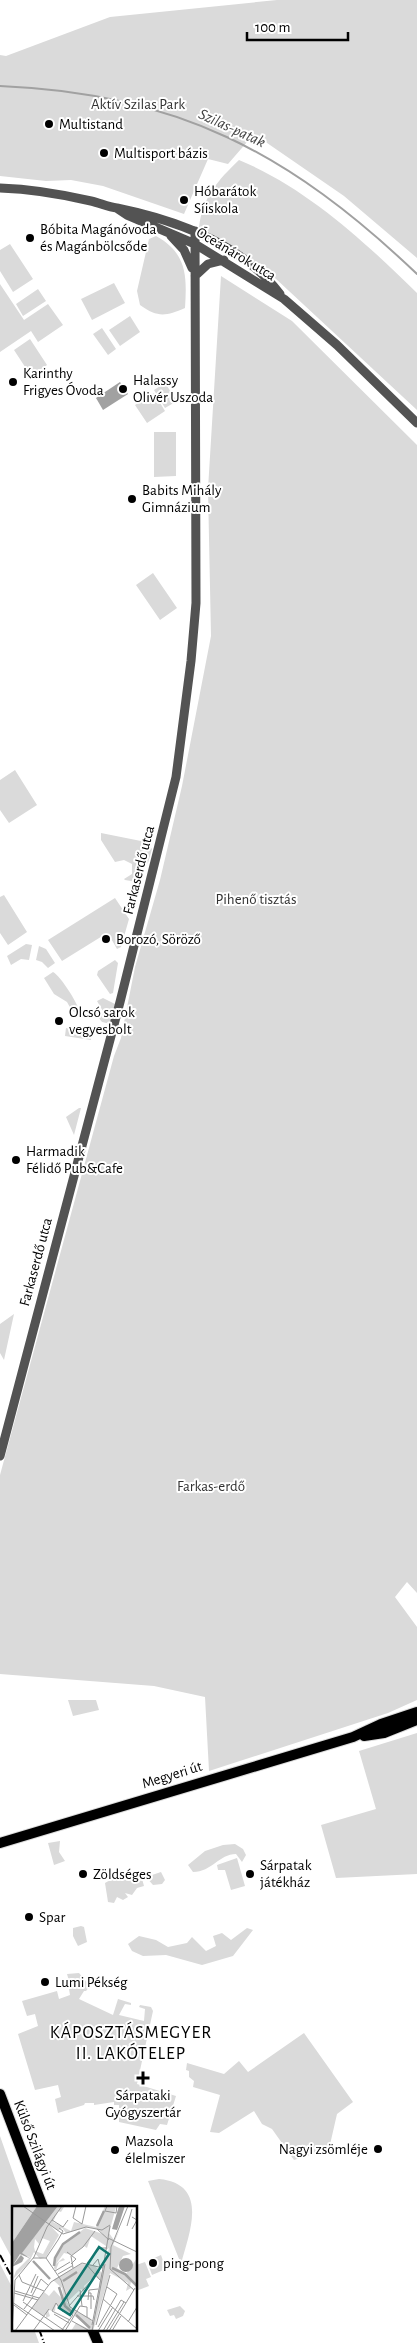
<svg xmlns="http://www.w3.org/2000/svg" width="417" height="2343" viewBox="0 0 417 2343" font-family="'Alegreya Sans',sans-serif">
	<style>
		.green { fill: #dadada }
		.water { fill: #a1a1a1 }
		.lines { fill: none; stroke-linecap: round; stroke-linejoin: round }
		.stream { stroke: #a1a1a1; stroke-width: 2 }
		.major-casing { stroke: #dbdbdb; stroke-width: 12 }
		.minor { stroke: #535353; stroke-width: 9 }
		.major { stroke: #000; stroke-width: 10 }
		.rail { stroke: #000; stroke-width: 2; stroke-dasharray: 8 2.5 1 2.5; stroke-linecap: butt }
		.poi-dot { fill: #000; stroke: #fff; stroke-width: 2 }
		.labels { text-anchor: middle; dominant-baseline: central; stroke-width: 4; stroke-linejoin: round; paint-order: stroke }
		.park-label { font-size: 15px; fill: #313131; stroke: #fff }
		.poi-label { font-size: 15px; fill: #000; stroke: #fff; text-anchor: start }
		.street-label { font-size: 15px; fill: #000; stroke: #fff }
		.water-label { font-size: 16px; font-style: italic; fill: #424242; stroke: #fff }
		.quarter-label { font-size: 18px; letter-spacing: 1px; fill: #000; stroke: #fff }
		.inset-river { fill: none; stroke: #a1a1a1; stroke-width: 2.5 }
		.inset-road { fill: none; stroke: #999; stroke-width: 1 }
		.view { fill: #0f766e; fill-opacity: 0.15; stroke: #0f766e; stroke-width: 2.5 }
		.inset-edge { fill: none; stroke: #000; stroke-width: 2.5 }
	</style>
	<rect width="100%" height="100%" fill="#fff"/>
	<path class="green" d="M277,0H417V258L344,196L254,134L228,164L208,159L184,214L103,186L71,180L46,181L0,176V55L6,56L110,17Z
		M239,160C307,188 365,242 417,293V410L275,278L199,228C202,198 218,180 239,160Z
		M156,236C187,253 187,276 185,308C166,316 158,318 140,305L137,291L149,239Z
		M10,244L33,279L13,292L0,271V250Z
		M221,276L292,321L417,445V1593L407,1582L395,1597L417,1627V1700L388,1713L209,1771L205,1697L154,1686L0,1674V1475L114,1056L121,1038L135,967L160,880L182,786L211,636L208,489Z
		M114,283L125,303L92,320L81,299Z
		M0,284L24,320L48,304L63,325L38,342L31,331L0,352Z
		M38,289L46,301L23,316L16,304Z
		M130,316L140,332L120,346L109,330Z
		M102,328L116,349L108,355L93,334Z
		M30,339L47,365L31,376L14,350Z
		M165,383L177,401L165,408L154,390Z
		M154,393L165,411L147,423L135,405Z
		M154,432H176V476L154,477Z
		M153,573L177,608L160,620L136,585Z
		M15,770L37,805L9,823L0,810V780Z
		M101,833L146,842L152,849L148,863L142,866L137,882L125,880L124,879L132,874V864L124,860L115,862L101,840Z
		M4,895L27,932L8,945L0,933V897Z
		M115,898L129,919L121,947L117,949L109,935H104L62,961L48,940Z
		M26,944L32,945L29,960L21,959L11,965L7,956Z
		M39,946L46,949L55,963L48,968L42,962L36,960Z
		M115,960L118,963L113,993L110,994L97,975L98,971Z
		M53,972C61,976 80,1007 80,1013L72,1011L67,1002L54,994L44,978Z
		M103,998L115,1004L111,1024L102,1022L98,1017L104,1013L97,1001Z
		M66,1028L86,1032L87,1030L91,1031V1040L65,1036Z
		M79,1108H81L74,1135L66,1117Z
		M14,1314L4,1360L0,1353V1324Z
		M68,1700H96L99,1710L73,1716Z
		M417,1733V1874L336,1878L321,1825L376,1809L359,1751Z
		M60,1841L59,1852L65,1861L54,1865L48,1843Z
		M235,1844L243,1849L246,1855L242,1862L236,1854C219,1854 212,1872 193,1872L188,1865L205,1851L223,1845Z
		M237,1858L245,1886L231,1890L225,1870H218L217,1865Z
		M161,1872L165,1880L162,1884L153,1885L146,1877Z
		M141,1875L144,1886L137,1888L132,1895L125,1893L128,1897L123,1900L117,1897L114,1903L108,1902L105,1883C112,1878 131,1878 141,1875Z
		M81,1926L84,1927L87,1942L78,1946L73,1936V1928Z
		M247,1928L253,1930L233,1956L202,1965L166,1955L143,1956L132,1951L128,1944L139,1936L156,1940L168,1947L187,1943L192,1937L206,1951L216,1946L213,1936L222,1933L231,1940Z
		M79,1973L90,1986L86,1991H84L79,1999L113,2015L118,1999L131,2003V2005L125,2004L119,2015L144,2021L145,2009L139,2007L140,2005L151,2007L153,2011L137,2084L176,2096L167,2125L160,2124L156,2130L119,2122V2105H114V2102L94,2105V2103H85L84,2105L58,2113L55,2099L61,2097L58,2085L35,2090L18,2034L38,2026L35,2014L27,2016L22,2001L57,1991L59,1999L70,1995L69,1989L71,1988L67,1974Z
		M304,2033L353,2102L337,2114L329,2149L294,2160L272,2129L262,2124L254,2111L219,2133L210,2132L220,2095L193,2087L194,2081L189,2077V2071L186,2070L187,2063L224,2074L239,2061L248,2072Z
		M0,2136L25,2207H14V2262L0,2236Z
		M159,2179C210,2184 189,2233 181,2264L148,2181Z
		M161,2255L166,2269L152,2275L147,2261Z
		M145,2262L151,2277L146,2279L149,2286L136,2291V2265Z
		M0,2264L14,2291V2329H34L39,2343H0Z
		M180,2306L185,2311L183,2316L176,2319L174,2315L170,2316L167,2310Z"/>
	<path class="water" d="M120,382L128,394L103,410L96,398Z"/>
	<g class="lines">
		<path class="stream" d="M0,86C177,93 290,153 417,274"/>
		<defs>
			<path id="major" d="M364,1736L384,1733L417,1720
				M0,1843L353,1737L381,1724L417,1712
				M0,2094L43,2207
				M92,2329L98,2343"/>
		</defs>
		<use href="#major" class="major-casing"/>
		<path class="minor" d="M0,188C31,189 61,194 91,201C100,203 108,207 117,208C176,220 242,244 280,294
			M118,209L127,215L195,244L284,299L337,345L417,423
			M171,236L184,250L192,268
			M195,276L208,264L224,260
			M0,1456L120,1002L176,777L191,661L196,603L195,231"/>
		<use href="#major" class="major"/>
		<path class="rail" d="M0,2255L14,2281
			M39,2329L44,2343"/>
	</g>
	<g class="poi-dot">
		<circle cx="49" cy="124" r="5"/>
		<circle cx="104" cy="153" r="5"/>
		<circle cx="184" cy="200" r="5"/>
		<circle cx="30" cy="238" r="5"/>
		<circle cx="13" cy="382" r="5"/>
		<circle cx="123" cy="389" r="5"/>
		<circle cx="132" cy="499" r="5"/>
		<circle cx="106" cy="939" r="5"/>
		<circle cx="59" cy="1021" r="5"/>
		<circle cx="16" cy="1160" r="5"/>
		<circle cx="83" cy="1874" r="5"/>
		<circle cx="250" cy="1874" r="5"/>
		<circle cx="29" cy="1917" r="5"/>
		<circle cx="45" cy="1982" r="5"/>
		<path d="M140.5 2070.5h5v5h5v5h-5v5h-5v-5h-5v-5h5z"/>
		<circle cx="378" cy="2149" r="5"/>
		<circle cx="115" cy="2150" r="5"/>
		<circle cx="153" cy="2263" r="5"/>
	</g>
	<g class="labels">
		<g class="park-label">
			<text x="138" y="104">Aktív Szilas Park</text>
			<text x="256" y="899">Pihenő tisztás</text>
			<text x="211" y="1486">Farkas-erdő</text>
		</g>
		<g class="poi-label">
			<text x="59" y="124">Multistand</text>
			<text x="114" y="153">Multisport bázis</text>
			<text x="194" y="191">Hóbarátok<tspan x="194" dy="17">Síiskola</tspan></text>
			<text x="40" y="229">Bóbita Magánóvoda<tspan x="40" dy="17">és Magánbölcsőde</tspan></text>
			<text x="23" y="373">Karinthy<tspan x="23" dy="17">Frigyes Óvoda</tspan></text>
			<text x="133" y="380">Halassy<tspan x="133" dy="17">Olivér Uszoda</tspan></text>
			<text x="142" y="490">Babits Mihály<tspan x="142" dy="17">Gimnázium</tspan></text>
			<text x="116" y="939">Borozó, Söröző</text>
			<text x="69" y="1012">Olcsó sarok<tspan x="69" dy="17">vegyesbolt</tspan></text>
			<text x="26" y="1151">Harmadik<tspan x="26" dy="17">Félidő Pub&amp;Cafe</tspan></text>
			<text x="260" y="1865">Sárpatak<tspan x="260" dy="17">játékház</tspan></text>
			<text x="93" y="1874">Zöldséges</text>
			<text x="39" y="1917">Spar</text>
			<text x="55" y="1982">Lumi Pékség</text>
			<text x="143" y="2095" text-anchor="middle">Sárpataki<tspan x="143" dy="17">Gyógyszertár</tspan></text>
			<text x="125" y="2141">Mazsola<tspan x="125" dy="17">élelmiszer</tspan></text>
			<text x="368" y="2149" text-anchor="end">Nagyi zsömléje</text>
			<text x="163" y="2263">ping-pong</text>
		</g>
		<g class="street-label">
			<text transform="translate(236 254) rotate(31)">Óceánárok utca</text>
			<text transform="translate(139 870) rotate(-76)">Farkaserdő utca</text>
			<text transform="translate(36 1262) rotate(-75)">Farkaserdő utca</text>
			<text transform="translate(172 1775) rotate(-17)">Megyeri út</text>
			<text transform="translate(35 2145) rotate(69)">Külső Szilágyi út</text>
		</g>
		<g class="water-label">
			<text transform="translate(232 128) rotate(25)">Szilas-patak</text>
		</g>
		<g class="quarter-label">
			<text x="131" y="2033">KÁPOSZTÁSMEGYER<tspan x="131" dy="21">II. LAKÓTELEP</tspan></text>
		</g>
	</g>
	<g transform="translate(12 2206)">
		<rect width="125" height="125" fill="#fff"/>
		<path d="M1,0H25L0,37L2,32ZM46,0L52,1L49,6L46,5L41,16L59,25L62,16L84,21L93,0L104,1L97,27L102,34L108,23L101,39L119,48L111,50L105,62L114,68L125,52V78L119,76L118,80L122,84L119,82L114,85L116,77L98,67L81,125H59L64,117L77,123L63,109L46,103L44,97L43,105L36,104L38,110L34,112V108L31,110L20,102L32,86L37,90L42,84L52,95L50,82L41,74L69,58L82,59L90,67L97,42L93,45L94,40L79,30L75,42L72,40L60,49L52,47L44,58L51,52L53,54L47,56L44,64L42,62L44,51L53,37L73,22L91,28L87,24L76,21L54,27L50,22L46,25L38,19L47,29L34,51L28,53L22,46L16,58L1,73L4,65L18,51L9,49L1,58ZM30,32L38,35L31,48L23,45L22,41L23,33L27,38ZM83,70L88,74L81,118L78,112L59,103L55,96L69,83L73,86L72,80Z" fill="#dadada" fill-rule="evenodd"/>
		<path d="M25,0H46L10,47L19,53L8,48L1,59L9,49L12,52L10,56L0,61V37ZM107,0H113L105,24L100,23ZM107 59a7 7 0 1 1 14 0a7 7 0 1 1-14 0Z" fill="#a1a1a1"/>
		<path class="inset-river" d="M85,20L92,5M21,55L38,73M42,60L43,52L51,38L68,26M100,62L113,68L125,80M51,75L65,66M47,81L53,100L61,107M64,109L78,122"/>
		<path class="inset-road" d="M11,0L51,28L74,21L90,24L98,19M64,0L61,12L70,18M95,0L93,5L104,7L105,0M116,0L99,41L98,63L122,84M120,11L125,14L120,23M40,14L51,21L56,14M70,18L74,0M115,20L120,3M85,23L97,34M96,32L125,46M46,34L51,25L47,22M55,46L64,53L59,58M21,52H34L46,34M34,52L49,74L58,101L81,115M75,57L88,42H95M74,58L88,74M81,59L86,53L88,61M61,62L59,50L71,41L83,25M43,65L58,56M46,68L60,60M7,69L10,76L32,85M68,84L70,100M3,85L27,92M2,87L26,94M19,87L26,70M76,87H79V103M20,90L29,73L36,79M65,90H81L82,94M91,93L125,123M76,94L77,84L86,83M11,95L24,68M0,96L28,115M11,96L53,125L68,100L75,101V111M2,99L15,109M57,100L87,66M12,103L21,91M40,105L44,97L50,105L61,109L50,124M40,105L58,114M42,108L57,117M27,114L43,125M60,115L76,124M116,116L125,101M80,119L91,62M84,119L98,69M86,121L105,88L95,81M0,125L3,74L22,51L35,21L50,0M3,125L39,76L70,57L91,62L98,20M21,125L37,103M80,125L93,58M86,125L101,101M91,125L109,94L114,97M94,125L112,96M97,125L123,82M100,125L109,110"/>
		<path class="view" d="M87,41L97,48L58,109L47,102Z"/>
		<rect width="125" height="125" class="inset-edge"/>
	</g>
	<path d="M247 32v8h101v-8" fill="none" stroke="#000000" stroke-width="2.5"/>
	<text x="255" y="32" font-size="15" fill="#000000" stroke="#ffffff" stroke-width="4" paint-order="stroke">100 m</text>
</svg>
